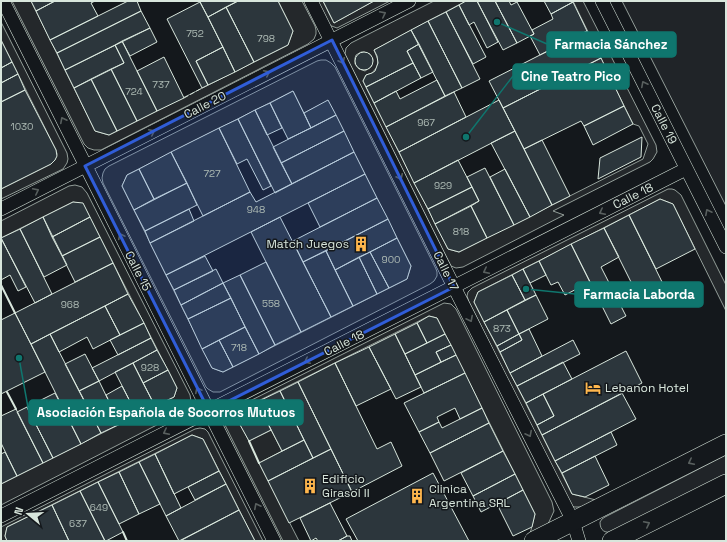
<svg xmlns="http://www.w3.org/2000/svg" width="727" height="542" viewBox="0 0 727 542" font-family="'Space Grotesk',sans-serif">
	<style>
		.green { fill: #202428; stroke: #939e99 }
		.parking { fill: #24282b; stroke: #939e99; fill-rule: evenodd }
		.building { fill: #2c363c; stroke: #d8e6dc }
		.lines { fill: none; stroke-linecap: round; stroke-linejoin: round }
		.minor-casing { stroke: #d8e6dc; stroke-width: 14 }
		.secondary-casing { stroke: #d8e6dc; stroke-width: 20 }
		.minor { stroke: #14181c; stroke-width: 13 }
		.secondary { stroke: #14181c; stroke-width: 19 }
		.fence { stroke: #d8e6dc; stroke-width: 1; stroke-dasharray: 5 2; stroke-linecap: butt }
		.wall { stroke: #d8e6dc; stroke-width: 2 }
		.oneway { stroke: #59605f }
		.marked { fill: #305dd8; fill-opacity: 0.2; stroke: #305dd8; stroke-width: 3; stroke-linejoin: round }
		.labels { text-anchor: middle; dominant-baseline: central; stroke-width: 3; stroke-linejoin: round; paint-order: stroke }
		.number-label { font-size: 10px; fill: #adbab4 }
		.street-label { font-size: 12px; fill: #d8e6dc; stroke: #14181c }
		.poi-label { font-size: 12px; fill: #d8e6dc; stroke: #14181c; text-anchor: start }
		.leader { fill: none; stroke: #0f766e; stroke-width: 1.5 }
		.callout-dot { fill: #0f766e; stroke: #14181c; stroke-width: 1.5 }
		.callout { fill: #0f766e; stroke: #0f766e; stroke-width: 1.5 }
		.callout-label { font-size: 13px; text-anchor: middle; font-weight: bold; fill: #fff }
	</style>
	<rect width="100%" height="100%" fill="#14181c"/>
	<path class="green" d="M622,1H726V206Z
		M726,455V474L612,532C605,533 600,531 600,522L602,519L605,517Z"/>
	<path class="parking" d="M12,1H31L95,131L109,135L288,45L293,31L278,1H302L315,26L316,30V34L314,39L308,44L101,150H94L88,148L84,144Z
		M316,1H323L334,23L374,1H390L337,28L329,25Z
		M434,1H466L374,50L378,60L377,67L372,73L366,75L363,81L448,249L459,252L643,159L648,144L639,126L633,124L573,1H583L656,145L657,152L653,159L650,162L553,211L564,215L463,267L456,268L451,266L345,54L346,48L351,43ZM361,52H364L370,54L373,59L372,65L371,67L365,71L359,69L355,64V58L356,55Z
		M1,22L67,153L68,159L67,163L63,169L1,199V189L51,164L55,160L57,154L56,150L1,40Z
		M321,60H326L331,63L335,67L436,269L437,272V276L434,281L430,284L220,392H213L208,389L206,387L103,183L102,178L103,173L105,169L109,166L317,61ZM293,91L304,113L328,101L411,266L407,279L223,372L212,368L122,186L127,175Z
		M75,185L82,187L87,193L190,395L191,401V404L184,411L1,505V484L174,397L177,388L83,204L73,202L1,238V221L69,186Z
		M668,189H672L675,190L681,195L726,285V311L673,204L660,199L478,292L474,302L572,494L596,500L581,507H574L571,505L469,302L467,296L468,292L472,288Z
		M444,303L451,304L456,309L552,502L554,511L549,522L545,526L530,534L535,514L437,318L429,316L234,413L249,441L271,430L282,451L259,463L299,541H283L225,425L224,419L226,414L228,412Z
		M200,428L205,429L208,432L263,541H255L203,439L192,435L7,527L5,536L7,541H1V527L195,429Z"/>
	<path class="building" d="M31,1H55L36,11Z
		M55,1H95L91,3L98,16L50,40L36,11Z
		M128,1H137L141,11L57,53L50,40Z
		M202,1H238L208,17L200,2Z
		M238,1H278L293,31L288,45L254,62L226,7Z
		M323,1H374L334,23Z
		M466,1H477L498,42L487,48L474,22L469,25L459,5Z
		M477,1H495L517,43L503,50Z
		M495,1H509L511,5L517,2L534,34L517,43Z
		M544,1H573V2L551,14Z
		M200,2L223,47L196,61L208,85L202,88L167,19Z
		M573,2L587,31L540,55L530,36L534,34L532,30L553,19L551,14Z
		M459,5L486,57L473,64L446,12Z
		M226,7L254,62L235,72L208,17Z
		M141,11L150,28L65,70L57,53Z
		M446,12L480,79L462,88L428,21Z
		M428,21L462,88L445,96L411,30Z
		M150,28L157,42L130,56L122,41Z
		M411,30L419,44L407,51L413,63L366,87L363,81L366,75L372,73L375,71L378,63L377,56L374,50Z
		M587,31L601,58L503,108L489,81Z
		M1,40L12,62L1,68Z
		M122,41L157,111L137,121L111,69L124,63L115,45Z
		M419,44L433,72L421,78L407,51Z
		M115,45L124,63L74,88L65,70Z
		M223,47L235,72L208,85L196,61Z
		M355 61a9 9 0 1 1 18 0a9 9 0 1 1-18 0Z
		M164,57L184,98L157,111L137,71Z
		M601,58L624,106L584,126L581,121L524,149L503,108Z
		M12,62L18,74L1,83V68Z
		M413,63L421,78L374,103L366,87Z
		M111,69L137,121L117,131L91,79Z
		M18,74L25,90L1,102V83Z
		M91,79L117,131L109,135L95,131L74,88Z
		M437,80L445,96L386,127L374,103L396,91L400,99Z
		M25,90L56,150L57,156L55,160L51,164L1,189V102Z
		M293,91L311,128L288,139L270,103Z
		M454,92L466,117L399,152L386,127Z
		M328,100L336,115L311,128L304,113Z
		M499,100L515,131L414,183L399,152Z
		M270,103L282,128L267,135L255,110Z
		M624,106L633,124L593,145L584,126Z
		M255,110L292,184L275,193L238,119Z
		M336,115L344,131L281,163L273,147Z
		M238,119L271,186L263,190L247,159L237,164L219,128Z
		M219,128L250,192L203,216L171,152Z
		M344,131L354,152L292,184L281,163Z
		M515,131L552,205L530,217L491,143Z
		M642,137L641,157L598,179L600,158Z
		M542,140L570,196L552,205L524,149Z
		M171,152L187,183L154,199L139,169Z
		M354,152L365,174L166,275L150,243L250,192L256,202Z
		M458,160L472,187L428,209L414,183Z
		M485,168L514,225L487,238L471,206L479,201L467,177Z
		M139,169L154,199L134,210L122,186L127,175Z
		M505,169L530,217L514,225L490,177Z
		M365,174L377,198L320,227L308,203Z
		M187,183L197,205L145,231L134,210Z
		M472,187L479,201L435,224L428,209Z
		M377,198L388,219L303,262L293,241Z
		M660,199L673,204L695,249L656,269L629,215Z
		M73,202L83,203L90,217L52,237L43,217Z
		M471,206L487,238L459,252L448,249L435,224Z
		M189,209L194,221L150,243L145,231Z
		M629,215L668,294L643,306L604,228Z
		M43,217L67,265L44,277L20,229Z
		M90,217L100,237L62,256L52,237Z
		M280,217L331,317L301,332L251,232Z
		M388,219L397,238L335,270L326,251Z
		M604,228L619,257L601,267L626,316L611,324L571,244Z
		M20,229L52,294L35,303L1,238Z
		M100,237L113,263L75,282L62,256Z
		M1,238L26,287L18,291L10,275L1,280Z
		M397,238L411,266L407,279L389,288L370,252Z
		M571,244L590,282L565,295L558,282L551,285L539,261Z
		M326,251L353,306L331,317L303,262Z
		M370,252L389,288L377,294L359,257Z
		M205,256L213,271L174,290L166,275Z
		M359,257L377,294L353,306L335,270Z
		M539,261L546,275L530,283L523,269Z
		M266,262L301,332L275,345L240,275Z
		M113,263L128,294L31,344L15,313Z
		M216,269L223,283L181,305L174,290Z
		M523,269L536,295L525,300L512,275Z
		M240,275L275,345L259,354L223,283Z
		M512,275L525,300L484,322L474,302L478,292Z
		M223,283L231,298L188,319L181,305Z
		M128,294L144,323L120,335L105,306Z
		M536,295L548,319L519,334L507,310Z
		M231,298L245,327L202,349L188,319Z
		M105,306L120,335L93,349L87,337L59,352L50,334Z
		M507,310L519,334L497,346L484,322Z
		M15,313L45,372L1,394V320Z
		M429,316L437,318L445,334L427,343L417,323Z
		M144,323L151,338L118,355L110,340Z
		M417,323L427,343L405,354L395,334Z
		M245,327L259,354L233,367L219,340Z
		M529,329L542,356L510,373L500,352L522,340L519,334Z
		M50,334L101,433L81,444L31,344Z
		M395,334L421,387L396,399L369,347Z
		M445,334L451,345L436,352L441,362L415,375L405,354Z
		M519,334L522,340L500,352L497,346Z
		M151,338L157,350L99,381L92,368Z
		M219,340L233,367L223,372L212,368L202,349Z
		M573,340L580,354L517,386L510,373Z
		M451,345L456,355L441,362L436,352Z
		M369,347L391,389L356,406L335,363Z
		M157,350L168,370L143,383L133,363Z
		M626,351L642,383L542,435L537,425L554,416L543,394Z
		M85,354L99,381L79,391L65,364Z
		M456,355L465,373L424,393L415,375Z
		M563,362L572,379L526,403L517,386Z
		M133,363L155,406L137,415L115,372Z
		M335,363L377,449L391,442L402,466L352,492L298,382Z
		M168,370L177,388L174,397L155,406L143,383Z
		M465,373L482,408L460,419L455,408L437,417L439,422L419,432L404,403Z
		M99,381L120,424L101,433L79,391Z
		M298,382L331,449L313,458L280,391Z
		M122,386L137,415L120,424L106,395Z
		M280,391L304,440L282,451L257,402Z
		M55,393L81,444L53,458L27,407Z
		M622,393L636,419L555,461L542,435Z
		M543,394L554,416L537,425L526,403Z
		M257,402L271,430L249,441L234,414Z
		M27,407L53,458L43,463L17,412Z
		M482,408L489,423L430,453L419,432L439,422L442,428Z
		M16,409L43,463L17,476L1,443V416Z
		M489,423L503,451L444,481L430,453Z
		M611,432L617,445L562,473L555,461Z
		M192,435L203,439L219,471L174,494L155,454Z
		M304,440L313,458L268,481L259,463Z
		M331,449L352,492L289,523L268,481Z
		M503,451L515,474L473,496L461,473Z
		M5,452L17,476L1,484V454Z
		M155,454L181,508L166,516L139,462Z
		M595,456L609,485L585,497L572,494L562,473Z
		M139,462L160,504L139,514L119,472Z
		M219,471L226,484L195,500L188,487Z
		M119,472L139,514L119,524L98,482Z
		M433,473L469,541H358L346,519Z
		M515,474L523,490L481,512L473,496Z
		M98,482L123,532L106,541H105L80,491Z
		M226,484L239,510L179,541L166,516Z
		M523,490L535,514L532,527L513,536L497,504Z
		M80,491L105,541H69L52,505Z
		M330,503L347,536L338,541H318L316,538L311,541L300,518Z
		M52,505L69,541H7L5,536L7,527Z
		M239,510L255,541H180Z
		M347,536H350L352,541H338Z"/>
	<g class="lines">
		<defs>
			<path id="minor" d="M3,1L274,541
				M311,1L454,287L573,521L579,541
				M602,1L726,247
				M1,209L409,1
				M1,516L686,169"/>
			<path id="secondary" d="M534,541L726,444
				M612,541L726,484"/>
		</defs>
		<use href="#minor" class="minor-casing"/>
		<use href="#secondary" class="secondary-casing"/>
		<use href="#minor" class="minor"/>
		<use href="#secondary" class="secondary"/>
		<path class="fence" d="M184,98L202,88"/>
		<path class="wall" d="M1,285L15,313
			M7,392L16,409
			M249,441L259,463
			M123,532L127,541"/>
	</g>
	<defs><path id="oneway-chevron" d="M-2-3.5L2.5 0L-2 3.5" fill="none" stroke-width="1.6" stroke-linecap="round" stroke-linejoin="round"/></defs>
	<g class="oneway">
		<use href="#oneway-chevron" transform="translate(383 14) rotate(-27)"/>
		<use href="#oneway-chevron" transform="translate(342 61) rotate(64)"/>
		<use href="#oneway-chevron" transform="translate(267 73) rotate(-27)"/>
		<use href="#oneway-chevron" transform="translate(644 84) rotate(-117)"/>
		<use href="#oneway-chevron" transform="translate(63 120) rotate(-117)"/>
		<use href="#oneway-chevron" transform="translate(152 132) rotate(-27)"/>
		<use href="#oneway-chevron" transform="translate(400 177) rotate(64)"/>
		<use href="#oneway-chevron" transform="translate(36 191) rotate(-27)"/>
		<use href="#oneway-chevron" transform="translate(602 212) rotate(153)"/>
		<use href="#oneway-chevron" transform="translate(708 212) rotate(-117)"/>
		<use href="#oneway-chevron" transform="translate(121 236) rotate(-117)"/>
		<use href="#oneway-chevron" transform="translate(486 271) rotate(153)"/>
		<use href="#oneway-chevron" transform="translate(470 319) rotate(63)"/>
		<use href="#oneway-chevron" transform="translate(307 361) rotate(153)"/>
		<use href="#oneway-chevron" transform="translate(198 390) rotate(-117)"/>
		<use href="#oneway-chevron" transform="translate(166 432) rotate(153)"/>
		<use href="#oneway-chevron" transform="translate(529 434) rotate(63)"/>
		<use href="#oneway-chevron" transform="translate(691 462) rotate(153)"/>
		<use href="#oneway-chevron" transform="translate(257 506) rotate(-117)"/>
		<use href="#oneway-chevron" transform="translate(647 524) rotate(-27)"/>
	</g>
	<path class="marked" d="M332,40L454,287L209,411L85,166Z"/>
	<defs>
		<symbol id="building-bare" viewBox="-9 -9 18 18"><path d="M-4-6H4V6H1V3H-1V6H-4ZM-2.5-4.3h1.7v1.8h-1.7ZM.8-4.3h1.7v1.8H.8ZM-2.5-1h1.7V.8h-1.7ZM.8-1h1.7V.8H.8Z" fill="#ffb74d" stroke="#14181c" stroke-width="2.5" paint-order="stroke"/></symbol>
		<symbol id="hotel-bare" viewBox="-9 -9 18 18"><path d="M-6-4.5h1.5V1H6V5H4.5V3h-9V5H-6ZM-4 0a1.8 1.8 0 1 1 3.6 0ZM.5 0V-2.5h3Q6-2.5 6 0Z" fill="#ffb74d" stroke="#14181c" stroke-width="2.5" paint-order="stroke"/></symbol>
	</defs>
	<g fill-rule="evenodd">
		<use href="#building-bare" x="350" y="233" width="22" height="22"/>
		<use href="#hotel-bare" x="582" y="377" width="22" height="22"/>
		<use href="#building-bare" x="299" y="475" width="22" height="22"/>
		<use href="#building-bare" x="406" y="485" width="22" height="22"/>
	</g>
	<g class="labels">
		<g class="number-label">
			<text x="195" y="33">752</text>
			<text x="266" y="38">798</text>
			<text x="161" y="84">737</text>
			<text x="134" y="91">724</text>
			<text x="426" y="122">967</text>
			<text x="22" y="126">1030</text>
			<text x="212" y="173">727</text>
			<text x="443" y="185">929</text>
			<text x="256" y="209">948</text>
			<text x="461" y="231">818</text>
			<text x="391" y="259">900</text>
			<text x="271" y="303">558</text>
			<text x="70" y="304">968</text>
			<text x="502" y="328">873</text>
			<text x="239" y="347">718</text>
			<text x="150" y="367">928</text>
			<text x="99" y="507">649</text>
			<text x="78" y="523">637</text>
		</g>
		<g class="street-label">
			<text transform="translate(205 105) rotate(-27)">Calle 20</text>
			<text transform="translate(664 124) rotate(63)">Calle 19</text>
			<text transform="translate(633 196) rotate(-27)">Calle 18</text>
			<text transform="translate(138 271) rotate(63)">Calle 15</text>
			<text transform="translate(446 271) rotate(64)">Calle 17</text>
			<text transform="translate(344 343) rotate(-27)">Calle 18</text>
		</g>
		<g class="poi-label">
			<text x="349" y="244" text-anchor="end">Match Juegos</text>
			<text x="605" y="388">Lebanon Hotel</text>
			<text x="322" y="479">Edificio<tspan x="322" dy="14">Girasol II</tspan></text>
			<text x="429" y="489">Clinica<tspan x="429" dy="14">Argentina SRL</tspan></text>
		</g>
	</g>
	<path class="leader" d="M497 22L547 44M466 137L513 76M526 289L575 294M19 358L29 413"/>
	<g class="callout-dot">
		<circle cx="497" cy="22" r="4"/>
		<circle cx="466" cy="137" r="4"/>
		<circle cx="526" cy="289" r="4"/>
		<circle cx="19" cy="358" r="4"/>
	</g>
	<g class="callout">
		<rect x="547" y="32" width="129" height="25" rx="4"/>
		<rect x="513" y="64" width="116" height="25" rx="4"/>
		<rect x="575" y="282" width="128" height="25" rx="4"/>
		<rect x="29" y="400" width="274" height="25" rx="4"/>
	</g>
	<g class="callout-label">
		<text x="611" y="49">Farmacia Sánchez</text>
		<text x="571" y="81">Cine Teatro Pico</text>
		<text x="639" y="299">Farmacia Laborda</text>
		<text x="166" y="417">Asociación Española de Socorros Mutuos</text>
	</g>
	<rect width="727" height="542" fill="none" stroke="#d8e6dc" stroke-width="4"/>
	<g transform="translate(28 514) rotate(288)" stroke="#14181c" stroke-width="3" paint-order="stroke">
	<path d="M0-3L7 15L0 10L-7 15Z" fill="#d8e6dc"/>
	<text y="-6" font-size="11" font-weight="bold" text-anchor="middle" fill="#d8e6dc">N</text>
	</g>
</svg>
